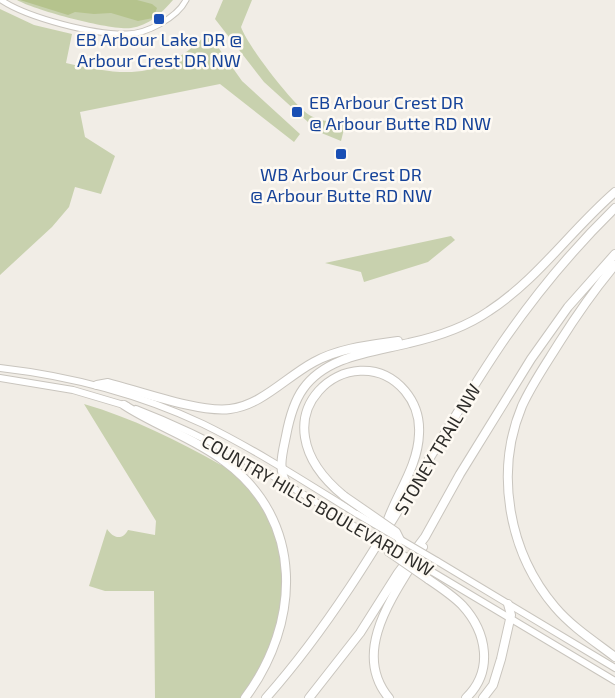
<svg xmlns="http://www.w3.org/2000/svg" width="615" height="698" viewBox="0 0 615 698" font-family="'Exo 2',sans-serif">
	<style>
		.green { fill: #c8d1ae }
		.forest { fill: #b5c38d }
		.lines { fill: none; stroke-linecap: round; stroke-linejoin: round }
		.tertiary-casing { stroke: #c9c5be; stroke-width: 7 }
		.secondary-casing { stroke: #c9c5be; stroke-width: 8 }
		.motorway-casing { stroke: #c9c5be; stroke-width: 10 }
		.tertiary { stroke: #fff; stroke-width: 5 }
		.secondary { stroke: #fff; stroke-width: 6 }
		.motorway { stroke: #fff; stroke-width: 8 }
		.secondary-bridge-casing { stroke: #c9c5be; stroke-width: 8; stroke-linecap: butt }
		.motorway-bridge-casing { stroke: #c9c5be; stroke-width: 10; stroke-linecap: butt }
		.secondary-bridge { stroke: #fff; stroke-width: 6 }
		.motorway-bridge { stroke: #fff; stroke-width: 8 }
		.transit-dot { fill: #1a4fb4; stroke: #fefaf3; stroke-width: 2 }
		.labels { text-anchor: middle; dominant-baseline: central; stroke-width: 5; stroke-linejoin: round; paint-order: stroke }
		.transit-label { font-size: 18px; fill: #164399; stroke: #fefaf3 }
		.street-label { font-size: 18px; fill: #2d2c29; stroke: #fefaf3 }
	</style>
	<rect width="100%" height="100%" fill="#f1ede6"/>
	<path class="green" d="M17,0H173C162,13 148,26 131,28C112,31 34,10 17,0Z
		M223,0H252L241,27C247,45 295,108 311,116C324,123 334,122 347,117L341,141L319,132L264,82L215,19Z
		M0,9L34,25L72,34L66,63C128,77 161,80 208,33L242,81L300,134L294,142L220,84L80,112L85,137L115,156L101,194L75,187L69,207L52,227L0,275Z
		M451,236L455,240L428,262L364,282L361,272L325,263Z
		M84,404C132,418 177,440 221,465L223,464L245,482L274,526L285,564L278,630L264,665L242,698H155L154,591H105L89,586L107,529C113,538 122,541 128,530L155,535L156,521Z"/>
	<path class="forest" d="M20,0H137L152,4L157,8L153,18L138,21L111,13L94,14L75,12L68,15Z"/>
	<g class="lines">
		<defs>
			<path id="tertiary" d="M1,0C28,18 94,35 127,34C146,34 177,18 186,0"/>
			<path id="secondary" d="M0,368C70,376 139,394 203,424C256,450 307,483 357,514
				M0,378L73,390L127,406
				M136,409C214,439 284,481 354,526
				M437,561L615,668
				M431,571L615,681"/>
			<path id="motorway" d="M615,265C594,290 576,316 559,343C546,364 532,384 522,406C494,473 509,553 555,607C572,627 594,641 615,657
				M97,385L108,383C139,391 200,413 230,409C262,405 286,377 314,362C339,348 370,345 398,341
				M124,405C156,426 194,438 224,461C305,520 301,623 245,698
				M287,484C277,470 283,451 286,436C289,420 293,403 303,389C326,356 373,352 409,343C436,337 466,327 489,311C538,279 571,230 615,192
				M344,496C246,416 354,331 405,391C415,403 420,418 419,434C418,468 394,497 385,528
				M428,579C440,587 452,595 462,605C487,632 494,671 466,698
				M266,698C361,591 422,461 502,343C535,295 573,249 615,208
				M309,698L360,633L398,573L425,537L460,474L531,359L568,307L615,254
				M389,698C349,650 397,591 423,547
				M483,698L493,685L501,659L511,615L508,604"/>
		</defs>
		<use href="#tertiary" class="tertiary-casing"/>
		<use href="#secondary" class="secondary-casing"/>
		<use href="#motorway" class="motorway-casing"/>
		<use href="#tertiary" class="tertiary"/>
		<use href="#secondary" class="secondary"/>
		<use href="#motorway" class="motorway"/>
		<defs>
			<path id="secondary-bridge" d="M357,514L437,561
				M354,526L431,571"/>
			<path id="motorway-bridge" d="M344,496L396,532L400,540
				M385,545L389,552L428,579"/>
		</defs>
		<use href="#secondary-bridge" class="secondary-bridge-casing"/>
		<use href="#motorway-bridge" class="motorway-bridge-casing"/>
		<use href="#secondary-bridge" class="secondary-bridge"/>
		<use href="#motorway-bridge" class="motorway-bridge"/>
	</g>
	<g class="transit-dot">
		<rect x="153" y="13" width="12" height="12" rx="3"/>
		<rect x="291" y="106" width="12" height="12" rx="3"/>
		<rect x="335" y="148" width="12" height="12" rx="3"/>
	</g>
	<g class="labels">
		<g class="transit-label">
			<text x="159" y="39">EB Arbour Lake DR @<tspan x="159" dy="21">Arbour Crest DR NW</tspan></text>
			<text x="309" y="102" text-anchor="start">EB Arbour Crest DR<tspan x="309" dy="21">@ Arbour Butte RD NW</tspan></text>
			<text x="341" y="174">WB Arbour Crest DR<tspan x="341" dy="21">@ Arbour Butte RD NW</tspan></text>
		</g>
		<g class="street-label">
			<text transform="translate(437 449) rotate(-59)">STONEY TRAIL NW</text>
			<text transform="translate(318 505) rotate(30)">COUNTRY HILLS BOULEVARD NW</text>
		</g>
	</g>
</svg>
